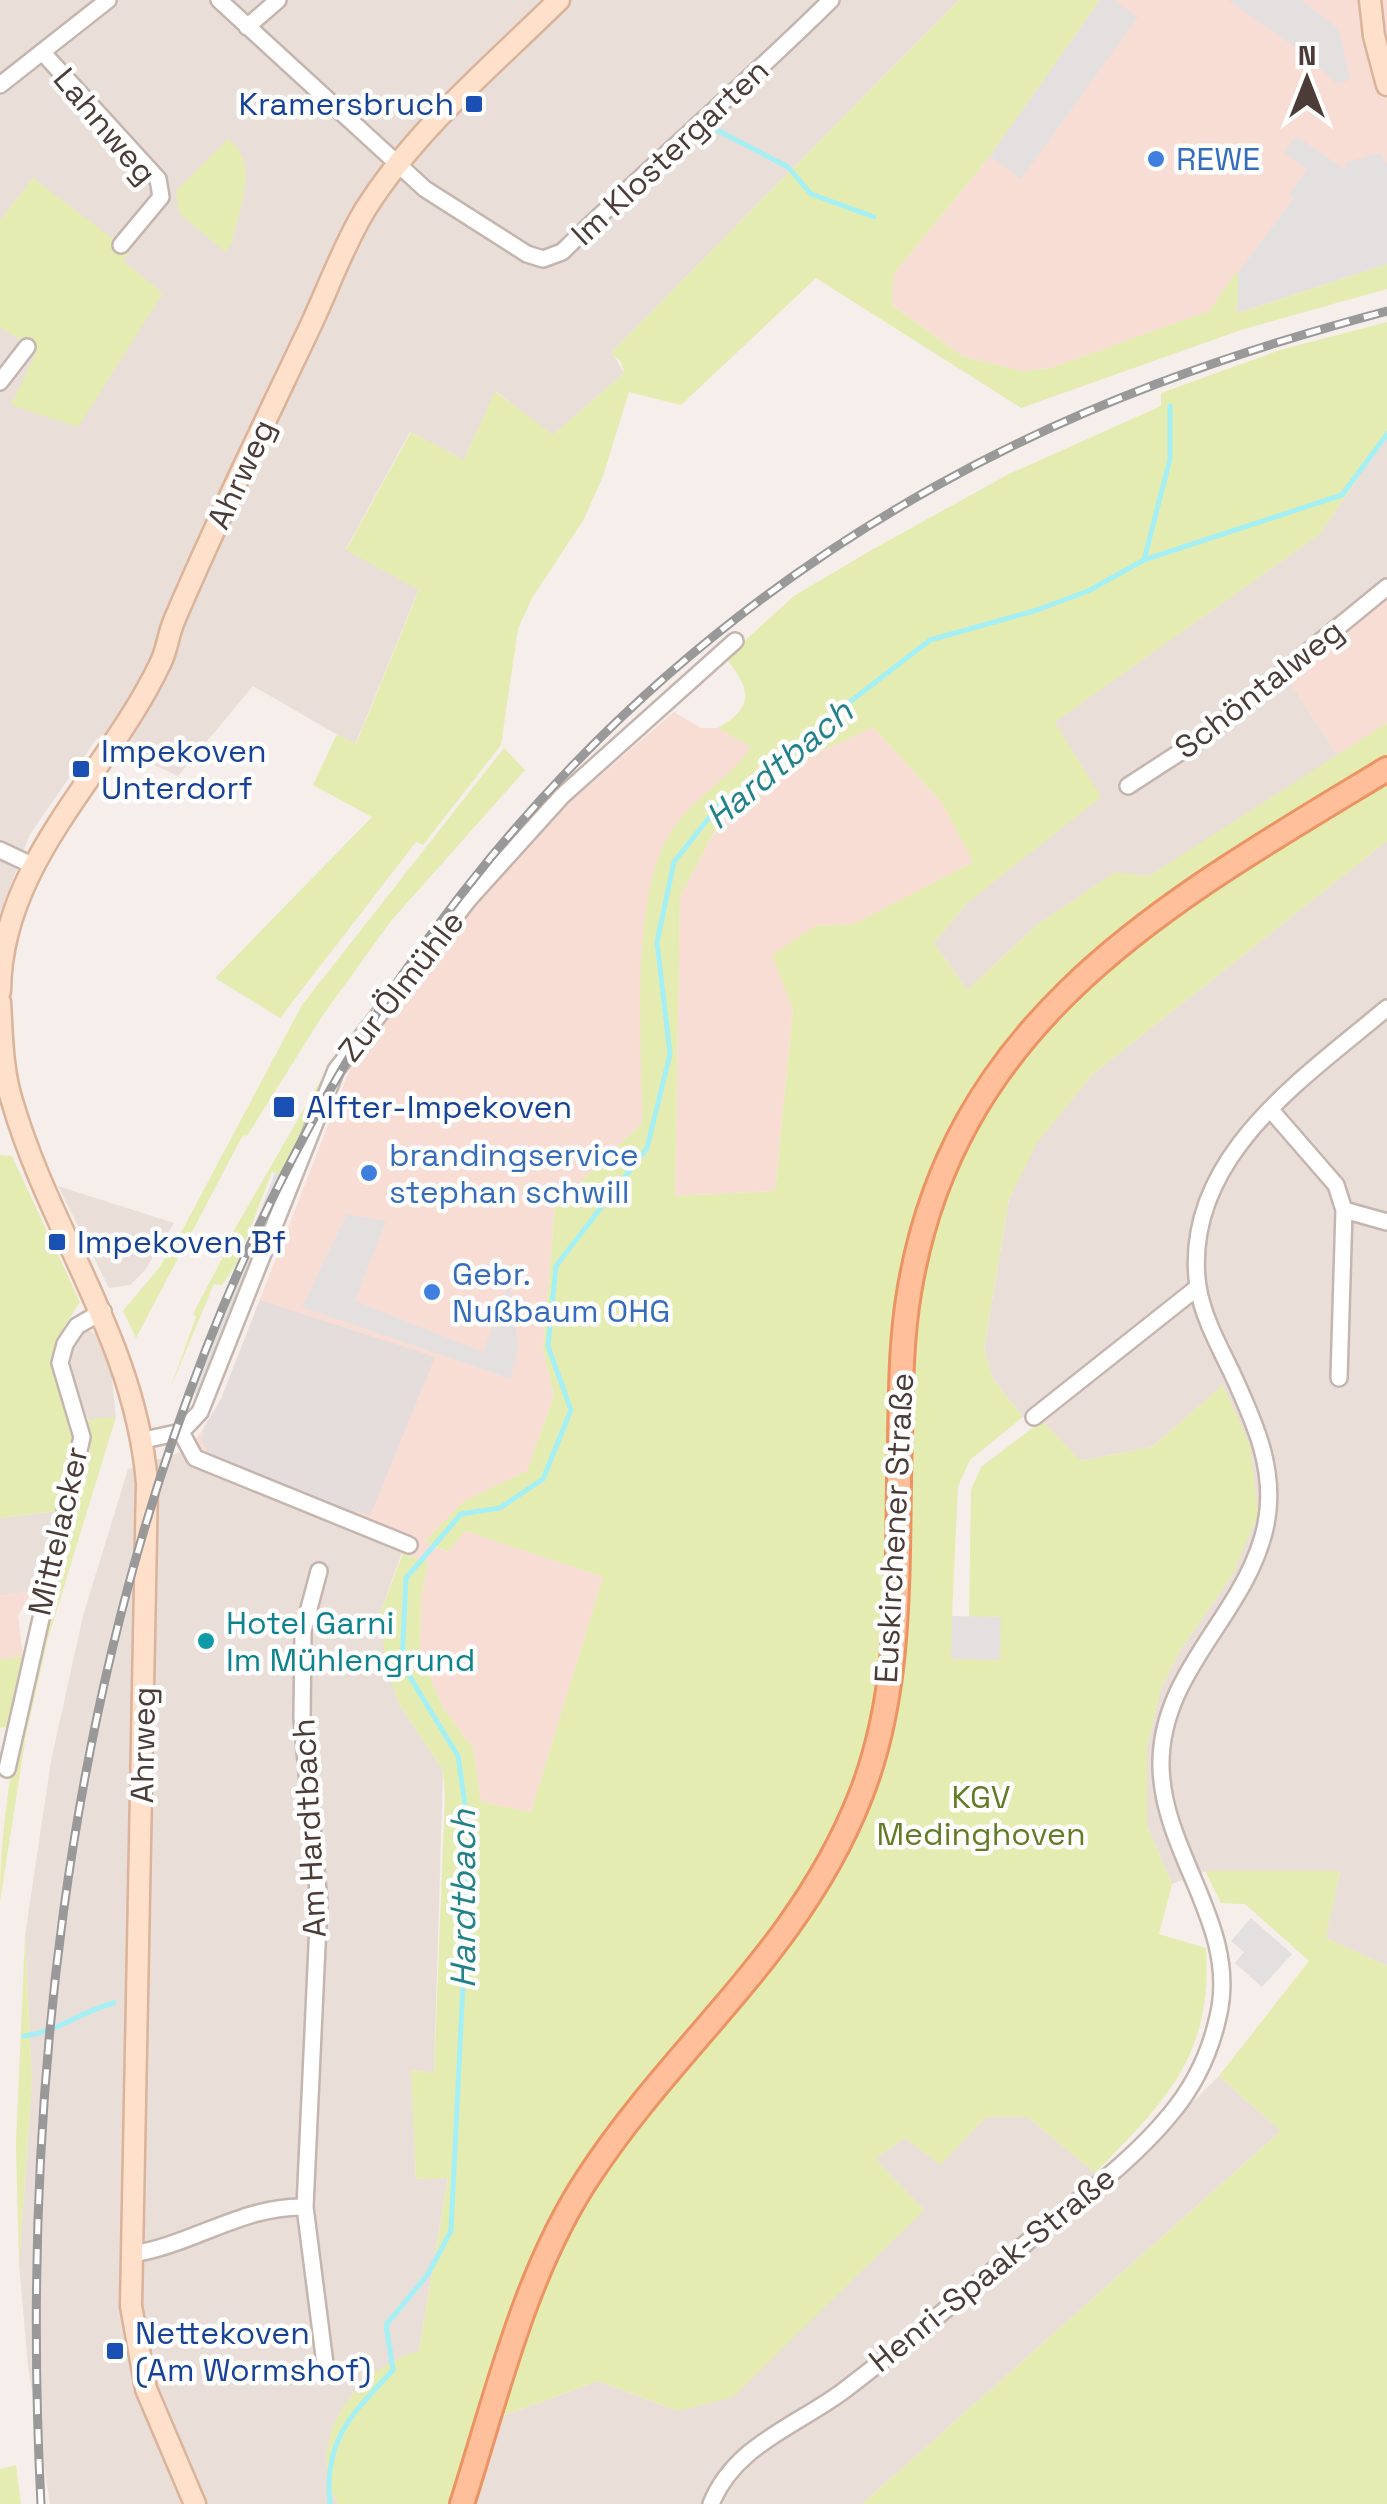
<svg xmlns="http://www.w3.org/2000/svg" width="1387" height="2504" viewBox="0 0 1387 2504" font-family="'Space Grotesk',sans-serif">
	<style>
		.residential { fill: #eaded8 }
		.commercial { fill: #f8ddd5 }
		.industrial { fill: #e5dddb }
		.green { fill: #e5ecb1; fill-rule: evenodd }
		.parking { fill: #e4e0df }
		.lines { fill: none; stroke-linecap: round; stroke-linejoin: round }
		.stream { stroke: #a4f0f5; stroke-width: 5 }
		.street-casing { stroke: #c5b5af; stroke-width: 20 }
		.secondary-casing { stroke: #dbb39a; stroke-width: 25 }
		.primary-casing { stroke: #eb9363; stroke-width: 28 }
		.street { stroke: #fff; stroke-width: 15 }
		.secondary { stroke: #ffe0cb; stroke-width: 20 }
		.primary { stroke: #ffbf9a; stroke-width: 22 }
		.rail-casing { stroke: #999; stroke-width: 9 }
		.rail { stroke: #fff; stroke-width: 5; stroke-dasharray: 15; stroke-linecap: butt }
		.transit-dot { fill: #1a4fb4; stroke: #fff; stroke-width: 4 }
		.shop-dot { fill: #3f7fe0; stroke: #fff; stroke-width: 4 }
		.culture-dot { fill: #0f9aa8; stroke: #fff; stroke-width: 4 }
		.labels { text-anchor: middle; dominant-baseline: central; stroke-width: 9; stroke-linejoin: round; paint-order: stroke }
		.transit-label { font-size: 32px; fill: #164399; stroke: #fff; text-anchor: start }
		.street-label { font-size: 32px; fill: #4b3c37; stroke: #fff }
		.shop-label { font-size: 32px; fill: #366cbe; stroke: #fff; text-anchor: start }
		.culture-label { font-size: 32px; fill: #0d838f; stroke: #fff; text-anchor: start }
		.park-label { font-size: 32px; fill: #647b25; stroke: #fff }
		.water-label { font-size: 35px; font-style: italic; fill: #22828a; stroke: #fff }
	</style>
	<rect width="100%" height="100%" fill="#f6eeea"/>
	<path class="residential" d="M0,0H959L612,352L624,373L552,436L496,391L464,460L410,432L346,549L419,589L355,745L253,686L178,776L97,738L30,834L0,913V327L37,350L129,253L33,179L0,221Z
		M1387,435V595L1288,678L1339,758L1149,876L1115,873L1037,925L967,990L934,943L967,903L1054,722L1320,534Z
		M1387,841V1966L1325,1938L1340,1872L1205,1871L1172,1884L1147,1826V1747L1161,1688L1181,1649L1233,1574L1222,1386L1152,1447L1080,1461L1042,1421L1023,1417L993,1379L984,1349L1009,1199L1037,1142L1092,1075Z
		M58,1186L174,1223L145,1270L130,1285L109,1288Z
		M90,1331L100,1337L110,1361L116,1417L108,1421L88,1419L70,1374L73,1343L81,1332Z
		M190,1449L405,1544L381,1611L400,1706L443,1770L434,2073L412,2070L416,2179L448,2177L419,2351L332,2493L338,2504H50L28,2366L19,2264L32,2081L25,1936L51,1761L83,1616L128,1469Z
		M56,1511L32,1591L0,1596V1518Z
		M1219,2076L1281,2131L862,2504H462L489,2421L598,2381L678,2411L923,2209L875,2159L905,2138L940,2164L986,2117H1028L1095,2173L1105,2189Z"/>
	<path class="commercial" d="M1100,0H1387V264L1237,313V272L1209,311L1051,368L1022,371L964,357L891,304L893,275L990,156Z
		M1387,595V723L1339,758L1288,678Z
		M674,712L701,728H718L751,747L643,932L642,1123L555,1206L543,1348L554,1396L527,1471L464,1501L425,1541L447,1552L465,1531L603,1577L531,1812L481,1802L473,1748L443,1708L420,1652L421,1597L428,1562L403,1553L405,1544L190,1449L221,1399L352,1064L469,912L564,807Z
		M873,727L942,803L973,862L854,924L815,926L793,1008L775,1191L675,1196L680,896L719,823L745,797L820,752Z
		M32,1591L18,1616L23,1656L0,1659V1596Z"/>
	<path class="industrial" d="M260,1300L435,1357L370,1516L356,1511L353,1515L221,1462L208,1452L202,1440L204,1428L221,1399Z"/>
	<path class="green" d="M959,0H1100L990,156L893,275L892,305L964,357L1022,371L1051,368L1209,311L1238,270V313L1387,264V289L1241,330L1021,408L816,278L681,405L629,392L603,476L584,519L532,598L518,629L501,745L423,845L416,842L280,1018L215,978L372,817L313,785L337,734L356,744L419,590L346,550L411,432L464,460L495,391L553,435L624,373L621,362L611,353Z
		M228,139C261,162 239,208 232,243L225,252L179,213L176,191Z
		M33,178L130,252L123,261L163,293L78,427L11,405L37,350L0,327V221Z
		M1387,322V435L1320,534L1055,722L1101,797L967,903L934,943L967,990L1037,925L1115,872L1149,876L1387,723V841L1092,1075L1037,1143L1009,1199L984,1349L993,1379L1023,1417L970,1460L958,1486L952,1616L969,1617L971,1490L981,1467L1042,1421L1081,1461L1152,1447L1223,1385L1250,1445L1258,1514L1233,1574L1181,1649L1161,1688L1147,1747V1826L1172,1884L1159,1934L1206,1948C1213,2055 1166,2101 1095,2173L1028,2117H986L940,2165L905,2138L875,2159L924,2210L733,2397L678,2411L598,2381L489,2421L462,2504H338C301,2442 358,2366 419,2351L448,2178L416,2179L411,2070L434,2073L445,1796L443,1770L400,1706L385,1664L381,1611L403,1553L428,1562L421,1597L420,1652L443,1708L473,1748L481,1802L531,1812L603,1577L465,1531L448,1552L425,1541L464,1501L527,1471L554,1396L543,1348L555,1206L642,1123C643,1042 627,889 676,824C697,796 731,777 751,747L718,728C753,708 752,691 728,661L730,654L794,596L868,552L1007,475L1161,406V393L1280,350ZM873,727L942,803L973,862L854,924L815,926L772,955L793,1009L775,1191L675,1196L680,896L719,823L745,797L820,752Z
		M504,748L525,770L391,921L323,1015L247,1136L243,1135L136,1338L123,1311L159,1268L184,1227L302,1005Z
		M330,1064L287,1177L272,1172L237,1263L222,1285L214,1284L170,1389L196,1317L193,1314L225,1253L222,1251Z
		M0,1155L12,1156L80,1302C33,1370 64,1367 76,1434C79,1456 62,1490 56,1511L0,1518Z
		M116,1417L47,1642L26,1735L0,1902C0,1747 53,1600 90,1451L88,1419Z
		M23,1656L7,1727L0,1728V1659Z
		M1205,1871H1340L1326,1938L1387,1966V2504H862L1281,2131L1219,2076L1309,1961L1245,1904L1221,1903Z
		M25,1936L32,2081L19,2264L16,2144Z
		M16,2465L21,2504H0V2469Z"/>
	<path class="parking" d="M1100,0H1113L1138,17L1021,179L990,156Z
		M1228,0H1301L1339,29L1350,80L1337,84L1306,55Z
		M1296,136L1346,170V162L1380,153L1387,164V264L1237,313L1238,273L1294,198L1289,194L1307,170L1284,152Z
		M275,1173L287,1177L199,1395L189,1391Z
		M347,1214L386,1221L355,1301L483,1352L509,1283L518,1345L511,1379L302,1307Z
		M952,1616L1001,1617L1000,1660L951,1659Z
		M1251,1918L1292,1954L1262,1987L1235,1963L1244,1952L1231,1941Z"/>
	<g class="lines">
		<path class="stream" d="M715,129L788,167L811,194L874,217
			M1144,560L1170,459V406
			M24,2036C58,2032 81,2011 114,2003
			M330,2504C323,2440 352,2414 393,2370L386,2325L428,2274L451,2231L470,1840L458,1756L402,1664L406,1578L461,1514L500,1508L543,1479L571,1410L548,1346L556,1266L647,1148L670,1054L657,942L674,862L719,805L812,739L838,711L930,640L1034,611L1088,591L1144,560L1342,495L1387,434"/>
		<defs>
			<path id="street" d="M219,0L425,189L527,254L543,259L562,252C650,166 743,87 831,0
				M247,27L278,0
				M44,54L158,179L161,197L121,245
				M0,85L108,0
				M0,382L27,347
				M1128,786L1205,736L1387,587
				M0,850L34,866
				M1270,1109L1336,1185L1344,1210L1339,1378
				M1344,1210L1387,1222
				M1034,1417L1198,1287
				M181,1432L195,1458L409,1545
				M144,1440L181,1432L200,1412L336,1070L469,899L562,796L735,641
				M319,1571L303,1631L302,1718L319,1902L305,2207L325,2364
				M7,1769L82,1437L60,1363L65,1344L77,1326L103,1311
				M132,2254C192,2245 244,2205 305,2207
				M711,2504C734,2446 794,2427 842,2392C908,2342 973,2287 1037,2234C1082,2197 1132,2161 1169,2116C1193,2088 1210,2053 1218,2017C1240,1927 1163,1855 1161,1767C1159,1670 1248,1614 1266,1524C1277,1470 1254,1421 1232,1373C1219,1346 1203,1317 1198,1287C1180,1159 1303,1079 1387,1008"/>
			<path id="secondary" d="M1370,0L1374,36L1387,85
				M0,991C1,861 108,774 160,664C167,651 168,635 174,621C216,522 264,424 310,327C328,289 343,246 365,210C415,130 492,66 559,0
				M0,1002C2,1035 2,1069 12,1101C51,1235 135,1340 147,1483L131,2306L146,2389L195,2504"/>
			<path id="primary" d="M462,2504C497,2395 525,2272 589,2176C677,2042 799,1952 860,1797C905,1685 896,1557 900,1438C901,1390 901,1341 909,1293C954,1017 1170,901 1387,769"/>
		</defs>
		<use href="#street" class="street-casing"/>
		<use href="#secondary" class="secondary-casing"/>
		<use href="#primary" class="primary-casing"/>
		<use href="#street" class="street"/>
		<use href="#secondary" class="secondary"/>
		<use href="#primary" class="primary"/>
		<defs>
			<path id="rail" d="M41,2504C0,1716 224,884 936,486C1078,406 1229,353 1387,311"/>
		</defs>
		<use href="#rail" class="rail-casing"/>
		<use href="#rail" class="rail"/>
	</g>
	<g class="transit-dot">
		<rect x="464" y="94" width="20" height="20" rx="5"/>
		<rect x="71" y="759" width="20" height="20" rx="5"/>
		<rect x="272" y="1095" width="24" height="24" rx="5"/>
		<rect x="47" y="1232" width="20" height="20" rx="5"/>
		<rect x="105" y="2341" width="20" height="20" rx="5"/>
	</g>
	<g class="shop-dot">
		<circle cx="1156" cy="159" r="10"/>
		<circle cx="369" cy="1173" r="10"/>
		<circle cx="432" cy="1292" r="10"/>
	</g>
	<circle class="culture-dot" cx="206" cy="1641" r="10"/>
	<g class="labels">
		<g class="transit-label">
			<text x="454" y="104" text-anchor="end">Kramersbruch</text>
			<text x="101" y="751">Impekoven<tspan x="101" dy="37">Unterdorf</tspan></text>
			<text x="306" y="1107">Alfter-Impekoven</text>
			<text x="77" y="1242">Impekoven Bf</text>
			<text x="135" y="2333">Nettekoven<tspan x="135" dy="37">(Am Wormshof)</tspan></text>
		</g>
		<g class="street-label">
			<text transform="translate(105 126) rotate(50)">Lahnweg</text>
			<text transform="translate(670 152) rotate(-43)">Im Klostergarten</text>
			<text transform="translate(241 474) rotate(-65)">Ahrweg</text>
			<text transform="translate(1259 689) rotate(-38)">Schöntalweg</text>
			<text transform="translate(401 986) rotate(-52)">Zur Ölmühle</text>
			<text transform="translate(894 1528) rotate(-87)">Euskirchener Straße</text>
			<text transform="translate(58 1531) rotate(-77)">Mittelacker</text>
			<text transform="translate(143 1745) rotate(-89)">Ahrweg</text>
			<text transform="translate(309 1828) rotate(-93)">Am Hardtbach</text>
			<text transform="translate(992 2269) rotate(-39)">Henri-Spaak-Straße</text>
		</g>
		<g class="shop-label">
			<text x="1176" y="159">REWE</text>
			<text x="389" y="1155">brandingservice<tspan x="389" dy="37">stephan schwill</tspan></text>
			<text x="452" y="1274">Gebr.<tspan x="452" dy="37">Nußbaum OHG</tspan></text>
		</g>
		<g class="culture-label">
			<text x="226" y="1623">Hotel Garni<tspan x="226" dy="37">Im Mühlengrund</tspan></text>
		</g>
		<g class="park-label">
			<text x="981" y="1797">KGV<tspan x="981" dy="37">Medinghoven</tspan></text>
		</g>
		<g class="water-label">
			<text transform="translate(779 764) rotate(-40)">Hardtbach</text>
			<text transform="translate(463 1899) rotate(-90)">Hardtbach</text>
		</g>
	</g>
	<g transform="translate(1307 80)" stroke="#ffffff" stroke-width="8" paint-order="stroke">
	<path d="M0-8L18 38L0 25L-18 38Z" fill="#4b3c37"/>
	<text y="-15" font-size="28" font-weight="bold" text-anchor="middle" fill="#4b3c37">N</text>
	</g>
</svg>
